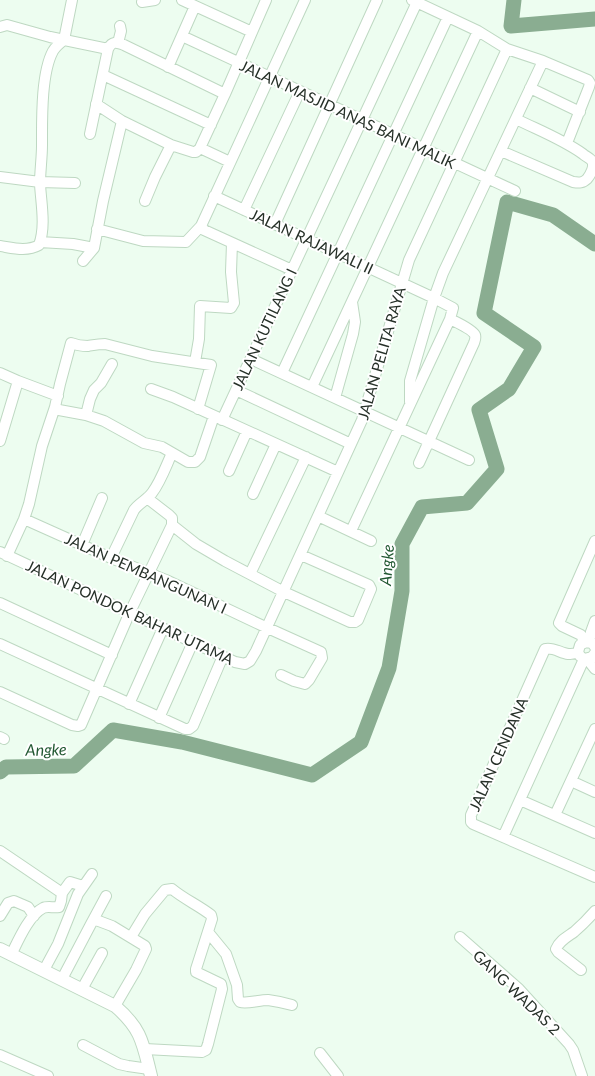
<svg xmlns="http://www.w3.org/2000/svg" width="595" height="1076" viewBox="0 0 595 1076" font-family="Lato,sans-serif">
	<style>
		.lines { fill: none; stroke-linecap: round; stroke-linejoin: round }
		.river { stroke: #8aad91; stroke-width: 15 }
		.minor-casing { stroke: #bed8c2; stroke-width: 12 }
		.major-casing { stroke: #bed8c2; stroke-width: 14 }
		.minor { stroke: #fff; stroke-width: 10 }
		.major { stroke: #fff; stroke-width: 12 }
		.labels { text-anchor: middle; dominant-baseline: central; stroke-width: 4; stroke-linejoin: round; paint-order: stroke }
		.street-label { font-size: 15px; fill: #263028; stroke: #fff }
		.water-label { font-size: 16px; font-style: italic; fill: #215831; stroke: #fff }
	</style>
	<rect width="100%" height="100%" fill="#edfdf0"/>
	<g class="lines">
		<path class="river" d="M514,0L511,26L595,19
			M0,772L6,767L74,766L113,730L182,742L312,775L361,742L389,668L402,591V544L422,507L467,503L497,469L479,410L509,389L534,347L484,313L507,202L553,215L595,244"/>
		<defs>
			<path id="minor" d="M182,0L252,32
				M412,0L478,31L507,49L543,61L588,80L590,83L589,87L567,143
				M142,2L155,0
				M0,27L7,25L50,37L108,49
				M182,36L515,191
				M118,43L121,31L120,26
				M168,67L195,6
				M103,75L211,125
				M530,88L580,112
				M96,104L122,121L171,145L193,152H196L200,148
				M90,134L108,49C112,41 116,42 124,45L225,94
				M200,148L225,94L266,0
				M200,148L230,162
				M501,151L573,182C579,183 583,183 587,179C591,174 595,166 592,161C590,158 585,156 583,154C562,139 538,130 516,119
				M0,177L40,182L75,183
				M214,196L434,298L453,308L450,319L351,531
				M145,201L155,177L171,145
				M244,210L300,91
				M275,224L377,0
				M97,229L143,241L186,242L201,226
				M40,242L73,244L94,248
				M0,246C13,248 27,252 39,245C46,226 41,203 40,184C40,171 42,158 42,145C42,120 41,73 53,51C56,46 60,43 64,40L72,0
				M83,261L94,248L103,201L122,121
				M292,270L204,230L201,226L305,0
				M251,359L469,460
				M195,362L199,339L200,306L231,308L234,303L231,272L232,243
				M112,364L101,383L94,390L90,399L86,415L104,421L144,443L162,447L188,462H195L200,457L214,416
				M0,373L18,381L58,396
				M282,373L448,17
				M312,387L478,31
				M151,389L173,397L338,472
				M236,390L351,444
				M335,398L353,334L355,322L352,302
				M410,402V381L434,298L443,273L543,61
				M55,407L59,410L86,415
				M222,420L418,0
				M0,441L18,381
				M419,463L474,343C475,340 476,338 475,335C472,329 456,322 450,319
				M229,471L247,431
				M253,494L276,444
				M318,516L371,541
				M24,519L111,558L166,580L261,625L321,652L322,658L309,680L305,684L294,681L281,675
				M172,525L196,544L225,561L284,592L350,622H355L358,620L371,589L369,585L301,555
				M82,545L102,498
				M0,552L235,662L245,664L250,661L256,651L362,420L409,260L507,49
				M7,556L24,519L29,504L42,446L55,407L60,384L71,343C76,345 82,346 88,346C94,345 98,344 105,344L152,356L211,365L198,409
				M111,558L134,510C139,503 147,500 152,493C161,481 166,466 172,453
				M250,574L306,457
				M0,603L112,655
				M589,642L591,632L595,621
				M582,643L583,639L581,635L562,626L559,623L595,541
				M0,644L185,729H189L193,726L223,656
				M595,647L592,643L586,642L580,645L578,652L580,656L584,659L592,657L595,653
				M578,652C566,659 556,646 545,649L471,815V822L473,824L595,877
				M589,659L591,664L595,669
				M0,692L72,725L78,726L81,725L130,612L172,525V518L169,515L147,498
				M129,704L163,628
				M159,718L193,642
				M0,737L4,739
				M571,781L595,792
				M520,800L595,833
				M555,815L595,729
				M503,837L584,659
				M0,851L62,893
				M0,916L8,903L14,901L28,907L34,916
				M92,922L106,896
				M208,932L226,954L237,985L238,999L240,1002C248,1004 259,1000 268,1000C276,1001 285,1003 292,1005
				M131,937L145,914L165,890L172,889C184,899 198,905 211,915L212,919L196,969V972L221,984L222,989L208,1044L206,1050L202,1052L145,1049
				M460,937L519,989L569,1044L573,1050L582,1076
				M11,955C18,941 29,915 43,908C47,906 54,908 59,907L61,901L62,893L70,882L83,886
				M44,970L58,944L78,894L92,874
				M581,970L558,952L556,949C559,941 567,937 574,932C581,926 589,918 595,911
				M62,979L92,922L96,920L112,926L140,943L145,946L146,949L136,970L115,1006
				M82,989L102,953
				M83,1045L119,1064L128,1066L149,1069
				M320,1053L338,1076
				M0,1055L48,1076"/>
			<path id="major" d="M0,949L115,1006C142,1029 143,1044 151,1076"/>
		</defs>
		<use href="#minor" class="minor-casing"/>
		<use href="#major" class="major-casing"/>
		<use href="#minor" class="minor"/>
		<use href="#major" class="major"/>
	</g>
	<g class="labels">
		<g class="street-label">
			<text transform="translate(348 114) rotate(25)">JALAN MASJID ANAS BANI MALIK</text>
			<text transform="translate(312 241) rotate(25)">JALAN RAJAWALI II</text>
			<text transform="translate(264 329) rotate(-65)">JALAN KUTILANG I</text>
			<text transform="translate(381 353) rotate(-74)">JALAN PELITA RAYA</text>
			<text transform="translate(146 573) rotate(24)">JALAN PEMBANGUNAN I</text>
			<text transform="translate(130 612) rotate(25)">JALAN PONDOK BAHAR UTAMA</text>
			<text transform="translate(498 754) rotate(-66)">JALAN CENDANA</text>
			<text transform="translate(517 992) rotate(44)">GANG WADAS 2</text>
		</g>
		<g class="water-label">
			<text transform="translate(386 565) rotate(-86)">Angke</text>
			<text transform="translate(46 749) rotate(-1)">Angke</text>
		</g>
	</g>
</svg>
